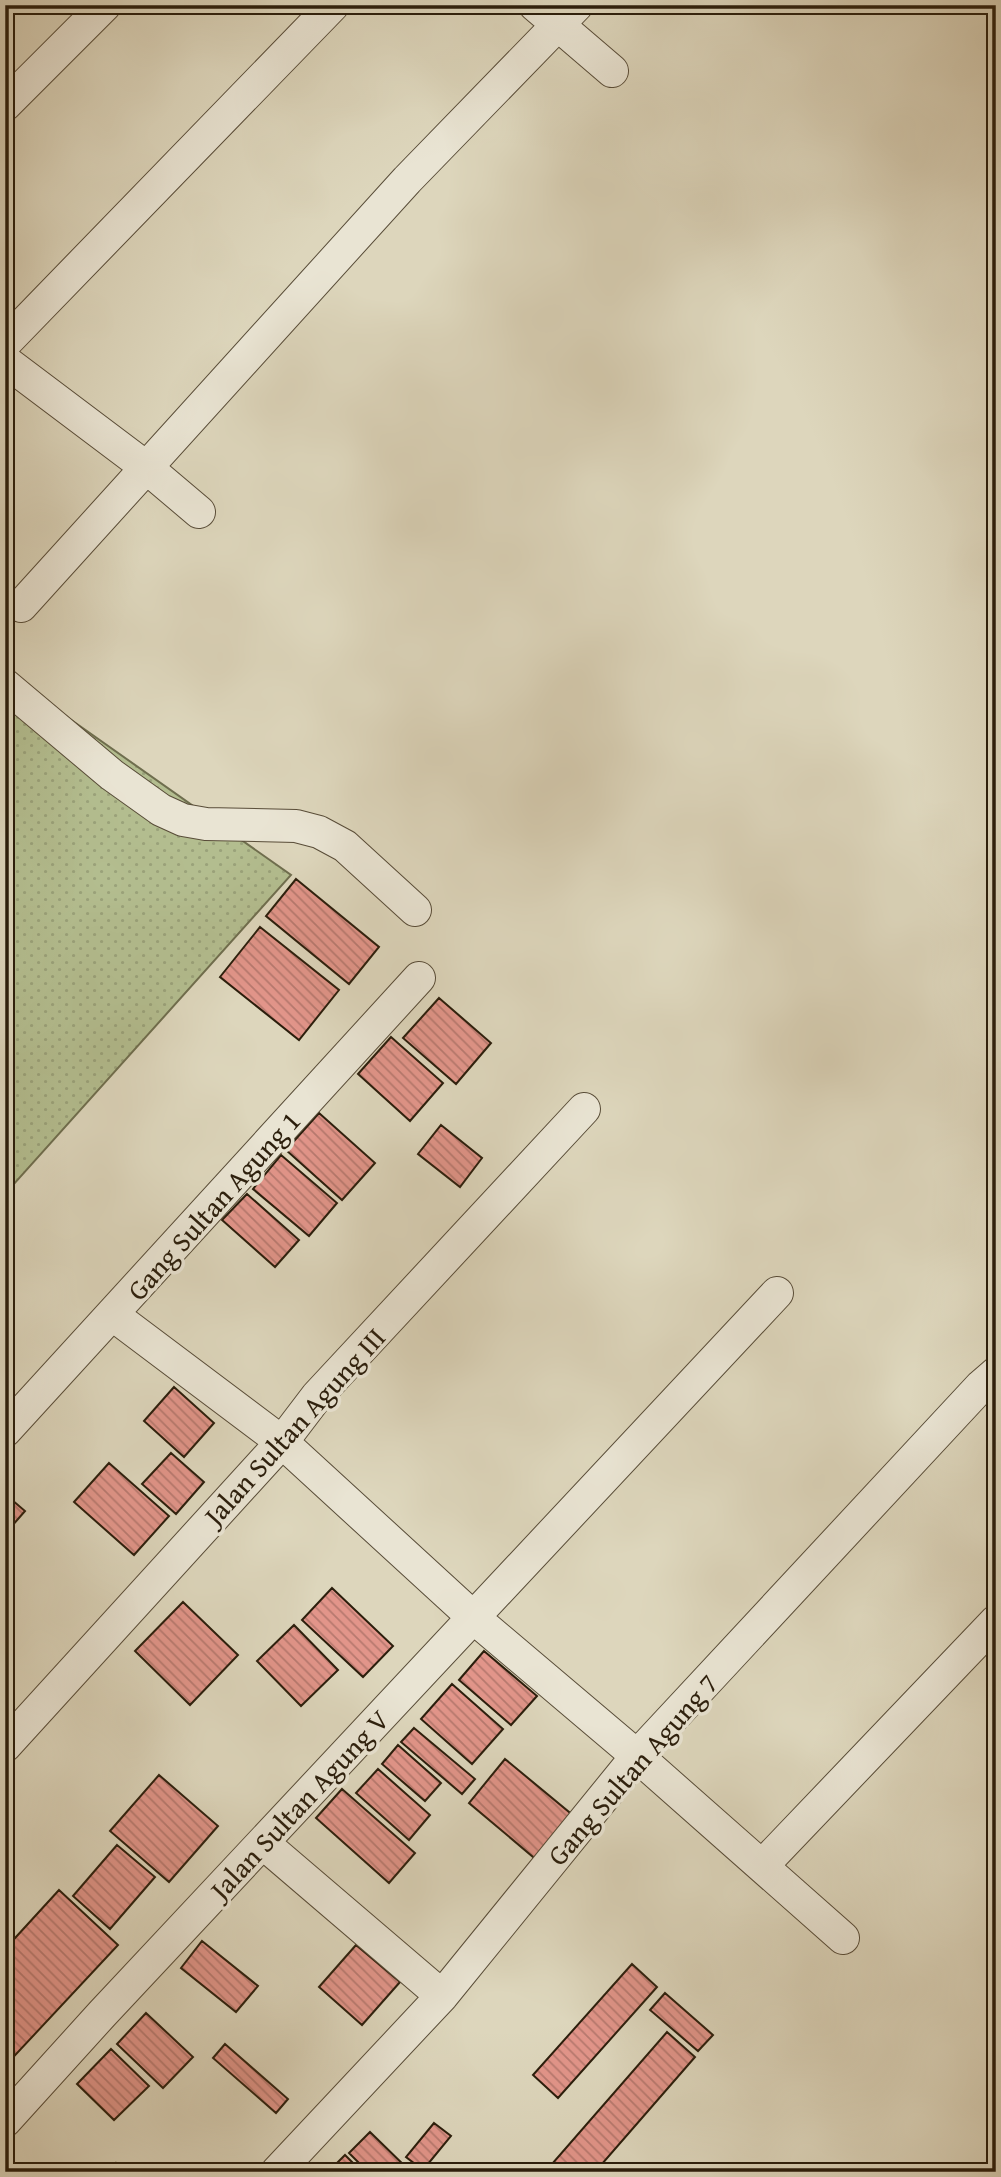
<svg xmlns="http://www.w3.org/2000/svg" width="1001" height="2177" viewBox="0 0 1001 2177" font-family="'Gentium Book Plus',serif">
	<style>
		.grass { fill: url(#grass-dots); stroke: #6f6e4e; stroke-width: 2 }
		.building { fill: url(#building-back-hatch); stroke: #2b1e0c; stroke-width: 2 }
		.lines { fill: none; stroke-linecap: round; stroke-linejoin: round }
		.street-casing { stroke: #584c38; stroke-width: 34 }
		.street { stroke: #e9e4d3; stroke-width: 32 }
		.labels { text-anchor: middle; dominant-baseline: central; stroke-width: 7; stroke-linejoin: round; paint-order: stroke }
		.street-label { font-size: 28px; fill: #2b1e0c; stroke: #e9e4d3 }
	</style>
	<defs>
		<pattern id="grass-dots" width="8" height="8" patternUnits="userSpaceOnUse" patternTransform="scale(1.75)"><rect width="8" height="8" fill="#b3bd8f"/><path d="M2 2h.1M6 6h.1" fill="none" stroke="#9aa27a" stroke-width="1.8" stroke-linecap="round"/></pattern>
		<pattern id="building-back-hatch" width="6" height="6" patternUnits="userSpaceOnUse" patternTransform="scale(1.75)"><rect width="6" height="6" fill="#e2958a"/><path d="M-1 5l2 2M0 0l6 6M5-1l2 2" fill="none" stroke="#b7796f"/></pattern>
	</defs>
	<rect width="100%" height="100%" fill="#ddd6bc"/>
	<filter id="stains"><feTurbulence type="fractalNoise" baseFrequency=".00286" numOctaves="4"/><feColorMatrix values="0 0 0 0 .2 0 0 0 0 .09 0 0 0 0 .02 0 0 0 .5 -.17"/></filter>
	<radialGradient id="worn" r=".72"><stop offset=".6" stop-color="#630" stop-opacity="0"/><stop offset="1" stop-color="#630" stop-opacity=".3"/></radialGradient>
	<path class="grass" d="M5,670L60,712L291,875L5,1194Z"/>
	<path class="building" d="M296,879L379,947L349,984L266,916Z
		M260,927L339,990L299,1040L220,977Z
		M439,998L491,1043L456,1084L403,1038Z
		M391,1037L443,1083L410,1121L358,1074Z
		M319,1113L375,1163L342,1200L286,1150Z
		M441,1125L482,1158L460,1187L418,1154Z
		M281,1155L337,1203L309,1236L253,1189Z
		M247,1194L299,1240L275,1267L222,1220Z
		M174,1387L214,1423L184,1457L144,1421Z
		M171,1453L204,1482L176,1514L142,1484Z
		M109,1463L169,1516L134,1555L74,1502Z
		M5,1494L25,1511L5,1534Z
		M332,1588L393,1646L363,1677L302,1620Z
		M183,1602L238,1655L190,1705L135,1651Z
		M294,1625L338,1670L301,1706L257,1661Z
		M484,1651L537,1696L511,1725L459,1680Z
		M452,1684L503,1729L472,1764L421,1719Z
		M414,1728L475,1779L462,1794L401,1742Z
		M398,1745L441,1783L425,1801L382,1764Z
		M505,1759L575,1817L539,1862L469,1803Z
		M378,1769L430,1815L409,1840L356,1793Z
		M159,1775L218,1826L169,1882L110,1831Z
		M342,1789L415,1853L389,1883L316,1818Z
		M117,1845L155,1877L110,1929L73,1896Z
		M59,1890L118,1945L5,2066V1949Z
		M202,1941L258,1986L236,2012L181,1968Z
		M356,1945L400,1982L362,2025L319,1987Z
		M632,1964L657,1987L558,2098L533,2075Z
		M665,1993L713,2035L698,2051L650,2010Z
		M146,2013L193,2057L163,2088L117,2044Z
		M667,2032L695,2057L595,2172H545Z
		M225,2044L288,2099L276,2113L213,2058Z
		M111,2049L149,2086L114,2120L77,2084Z
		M434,2123L451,2136L423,2170L406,2157Z
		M370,2132L411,2172H368L349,2153Z
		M345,2155L362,2172H332L330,2170Z
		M116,2163L126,2172H108Z"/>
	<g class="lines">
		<defs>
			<path id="street" d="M535,5L612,71
				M5,105L105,5
				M5,343L333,5
				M5,361L147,468L199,512
				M21,606L407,180L577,5
				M5,685L112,775L161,810L183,820L206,824L296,826L319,832L345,846L415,910
				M113,1315L282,1442L474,1618L637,1756L843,1938
				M5,1431L419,978
				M5,1746L282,1442L317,1396L584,1109
				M263,1843L442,1996
				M762,1866L996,1621
				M5,2121L102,2014L777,1293
				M277,2172L442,1996L637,1756L981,1386L996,1373"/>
		</defs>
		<use href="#street" class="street-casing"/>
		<use href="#street" class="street"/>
	</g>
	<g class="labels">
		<g class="street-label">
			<text transform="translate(213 1205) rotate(-48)">Gang Sultan Agung 1</text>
			<text transform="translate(294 1426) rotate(-48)">Jalan Sultan Agung III</text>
			<text transform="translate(632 1769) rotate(-49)">Gang Sultan Agung 7</text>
			<text transform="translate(299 1804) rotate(-47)">Jalan Sultan Agung V</text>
		</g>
	</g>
	<rect width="1001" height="2177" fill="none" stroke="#ddd6bc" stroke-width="28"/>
	<rect x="7" y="7" width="987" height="2163" fill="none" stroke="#2b1e0c" stroke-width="3.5"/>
	<rect x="14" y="14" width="973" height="2149" fill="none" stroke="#2b1e0c" stroke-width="2"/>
	<rect width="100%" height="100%" filter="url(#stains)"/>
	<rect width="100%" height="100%" fill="url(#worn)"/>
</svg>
